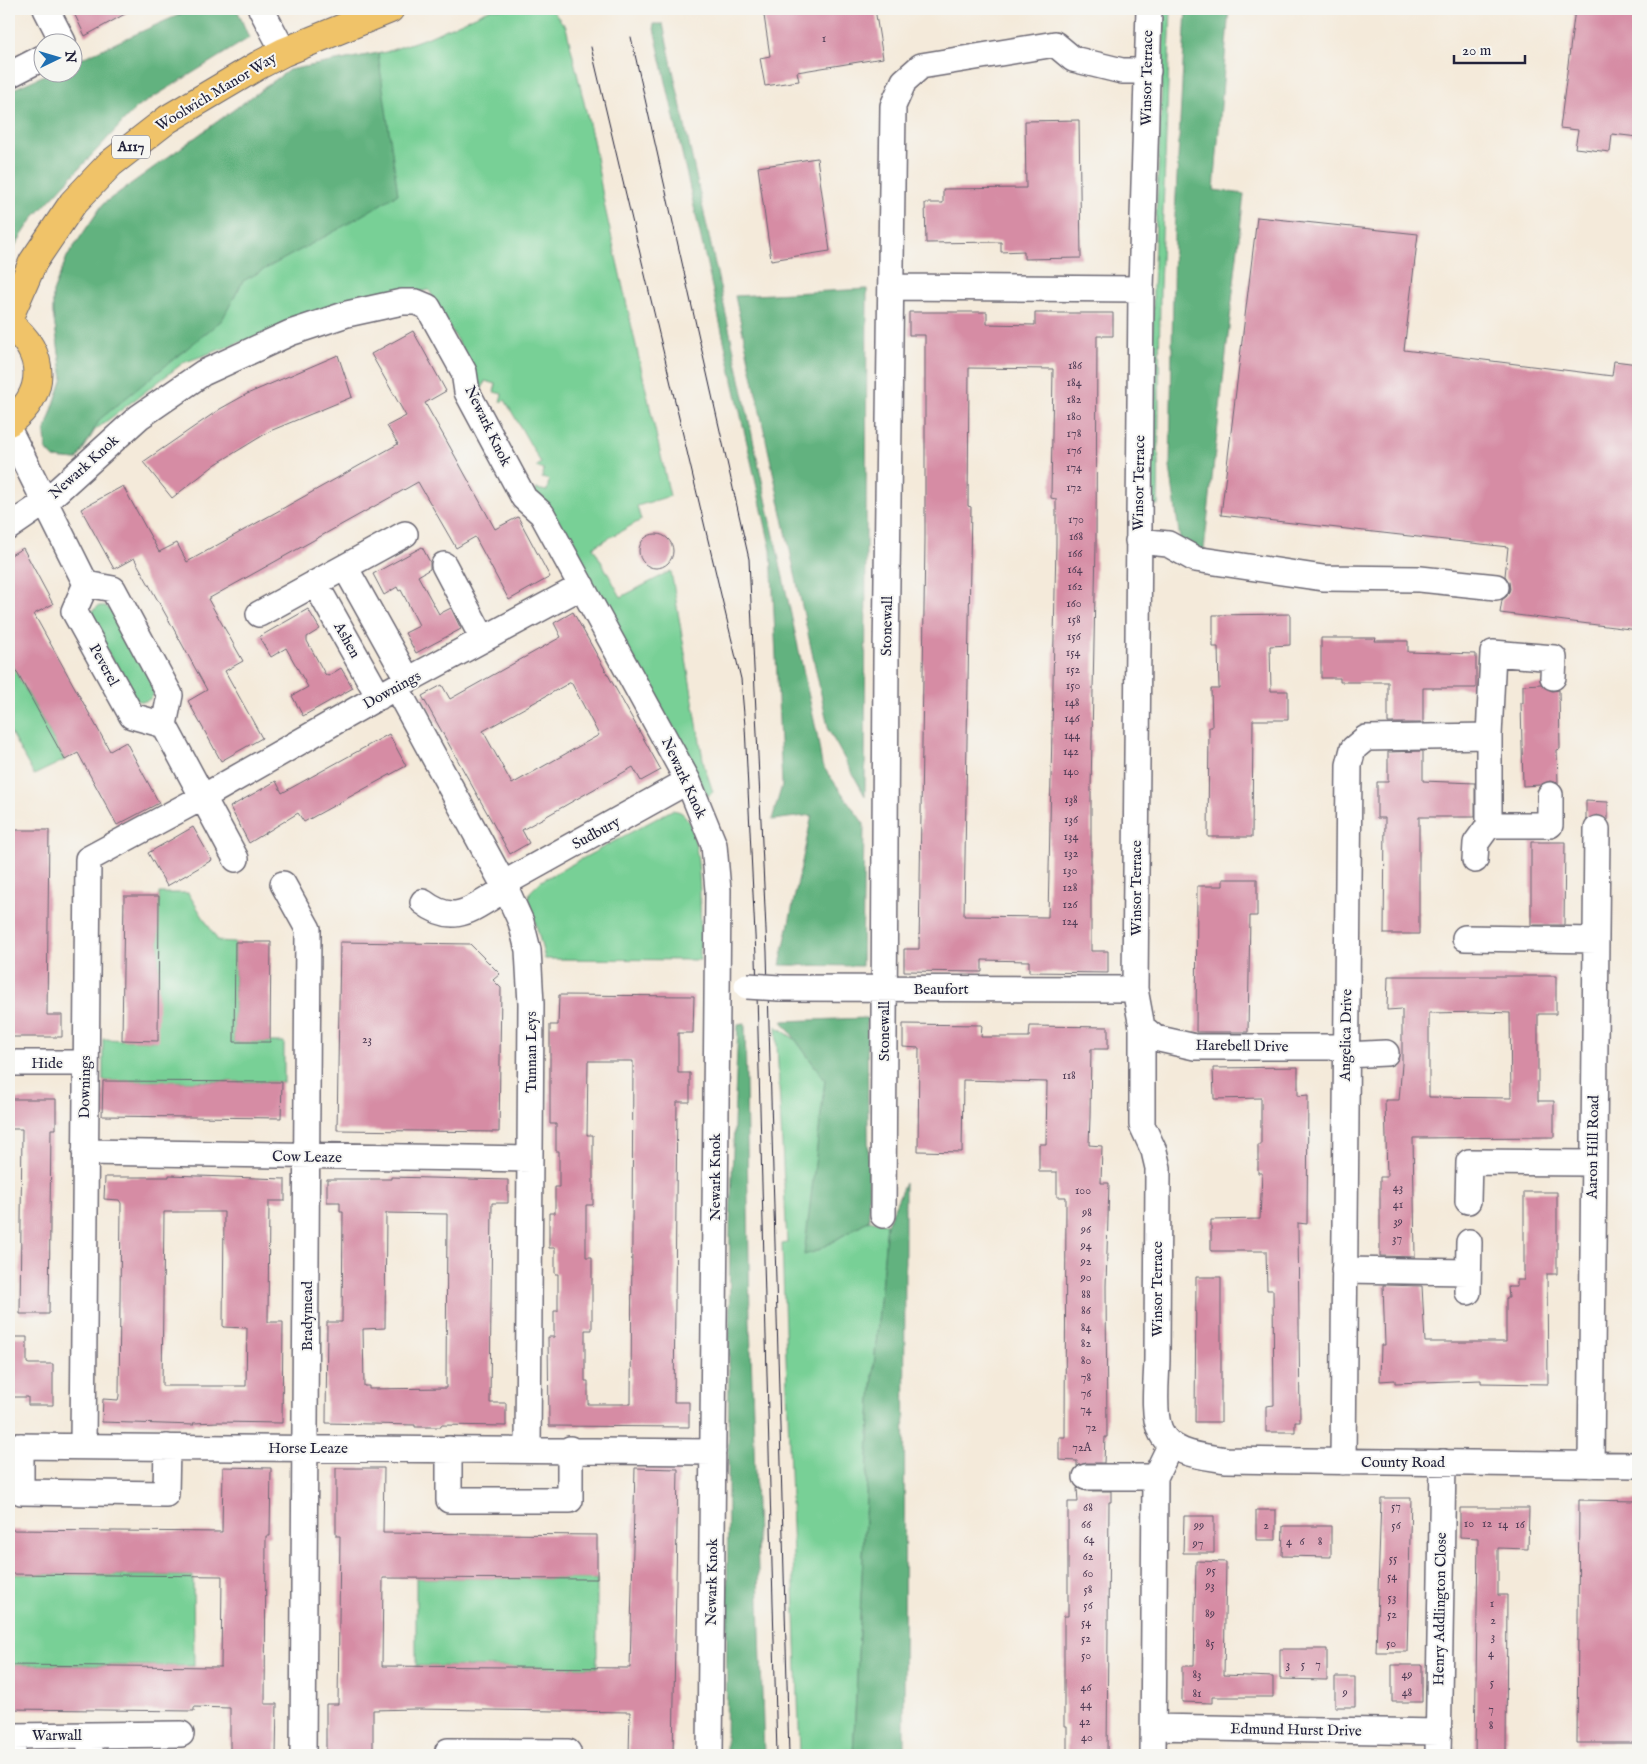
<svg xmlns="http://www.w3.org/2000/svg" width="1647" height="1764" viewBox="0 0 1647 1764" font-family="'IM FELL English',serif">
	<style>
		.green { fill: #78d096; stroke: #4d7968 }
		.forest { fill: #62b27f; stroke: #426a5d }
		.building { fill: #d68ca4; fill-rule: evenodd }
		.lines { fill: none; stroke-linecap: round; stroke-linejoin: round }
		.minor-casing { stroke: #6c6873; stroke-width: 28 }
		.major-casing { stroke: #6c6873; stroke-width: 30 }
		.minor { stroke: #fff; stroke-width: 25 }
		.major { stroke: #f0c369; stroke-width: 28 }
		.tram { stroke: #22223b; stroke-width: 1 }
		.minor-bridge-casing { stroke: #6c6873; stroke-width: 28; stroke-linecap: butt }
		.minor-bridge { stroke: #fff; stroke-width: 25 }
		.labels { text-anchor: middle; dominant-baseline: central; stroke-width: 4; stroke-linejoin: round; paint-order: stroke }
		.number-label { font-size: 12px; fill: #4f3c55 }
		.shield { fill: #f6f6f2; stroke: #626272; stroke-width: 1 }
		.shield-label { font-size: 14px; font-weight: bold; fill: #22223b }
		.street-label { font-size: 15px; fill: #22223b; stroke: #f6f6f2 }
	</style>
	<rect width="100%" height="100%" fill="#f6f6f2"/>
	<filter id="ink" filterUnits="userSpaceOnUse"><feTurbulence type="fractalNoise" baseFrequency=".02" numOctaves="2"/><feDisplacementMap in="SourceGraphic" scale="10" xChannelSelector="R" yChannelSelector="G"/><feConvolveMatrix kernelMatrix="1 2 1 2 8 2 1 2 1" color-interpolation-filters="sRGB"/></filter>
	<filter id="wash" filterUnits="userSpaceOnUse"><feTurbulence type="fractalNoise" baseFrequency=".0096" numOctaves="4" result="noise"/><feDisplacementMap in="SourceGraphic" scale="20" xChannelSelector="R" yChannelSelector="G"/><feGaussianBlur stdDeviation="1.12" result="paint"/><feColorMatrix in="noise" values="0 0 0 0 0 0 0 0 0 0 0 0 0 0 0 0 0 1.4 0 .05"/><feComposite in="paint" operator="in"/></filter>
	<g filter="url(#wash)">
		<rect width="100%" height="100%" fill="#f4eada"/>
		<path class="green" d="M491,9H551L566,27L593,140L605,208L670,496L637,506L641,520L593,547L621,597L671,571L704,765L713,792L708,796L535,492L536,489L547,491L549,480L542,478L544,470L536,467L541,463L505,400L500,402L502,394L494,392L496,384L485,381L482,389L478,388L472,367L429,290L340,306L183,363L95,430L77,460L54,458L46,449L45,431L63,378L53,313V292L67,257L103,204L289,70L386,52L429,37Z
			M1165,9H1171L1160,287L1158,505H1152L1153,287Z
			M99,606H105L114,612L155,686L153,696C146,704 139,702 132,697L89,617L92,611Z
			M9,660L65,760L34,775L9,730Z
			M672,810C677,811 681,811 685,816C704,837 700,931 700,960L545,959L529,898L530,892L541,881Z
			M159,893H188L218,941L235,942L234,1042H284V1082L103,1081V1039L157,1041Z
			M776,1026L796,1040L825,1080L805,1254L817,1251L869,1220L887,1224L871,1399L853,1755H800L782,1244L787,1243Z
			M9,1574L193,1576L194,1666L9,1665Z
			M416,1578L597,1579V1668L416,1666Z"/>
		<path class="forest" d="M192,9H237L249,38L136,108L34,217L9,255V91L49,73L72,72L73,62Z
			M1186,9H1229L1214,190L1244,194L1204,550L1180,540L1170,467L1174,233Z
			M653,24H663L817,734L822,765L864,824L862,966L780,965L812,815L772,820L782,785L771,550Z
			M378,53L398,194L337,230L243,281L222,320L100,419L77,460L54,458L46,449L45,431L63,378L53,313V292L67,257L103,204L289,70Z
			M867,289L865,796L829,731L735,296Z
			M867,1018L869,1220L817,1251L804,1255L825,1080L782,1021Z
			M745,1023L750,1321L764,1755H726L730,1224L738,1024Z
			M905,1183L904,1755H853L871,1399L887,1224Z"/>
		<g id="blocks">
			<path class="building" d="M72,9H134L85,36Z
				M763,9H875L883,58L797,72L799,81L765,86L760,58L770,56Z
				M1575,9H1638V137L1612,134L1610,152L1575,148L1578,130L1560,128Z
				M1079,120L1081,258L1024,259V251L1001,252V242L926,243L925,203H943V189L1026,188L1025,121Z
				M817,158L830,251L771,260L758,167Z
				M1257,217L1418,234L1404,350L1612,376L1614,361L1638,364V630L1500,613L1502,600L1507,596L1510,589L1509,582L1505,576L1508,547L1221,515Z
				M909,312H987V324L1035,325V313H1113V336H1097L1096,544L1091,788V951H1108V973L1029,972V961L982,960V972L904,971V949H919L925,540V335H909ZM969,368L1053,369L1051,498L1056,499V544L1048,917L964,916L971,507L968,506Z
				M413,331L446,391L425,403L450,447L495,529L518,517L550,577L509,600L475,537L456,548L418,482L208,599L243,661L225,671L262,738L221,761L188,701L207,690L171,624L134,558L114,569L81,509L123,486L159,552L177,543L187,562L398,444L387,426L406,416L371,354Z
				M338,355L352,397L270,431L216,464L172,498L143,462L220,409L247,394Z
				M639 551a17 17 0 1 1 34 0a17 17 0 1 1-34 0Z
				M422,547L430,562V569L418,576L439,614L451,608L461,629L416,653L405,633L419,626L418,623L401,590L399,591L397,587L384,595L373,574Z
				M23,548L53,604L34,614L110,751L126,742L159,803L117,825L78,753L65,760L9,658V556Z
				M308,609L320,629L307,637V641L325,674L328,676L341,668L353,688L303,716L292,696L308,687L286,648L271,657L259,637Z
				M573,612L661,770L641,781L633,767L522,830L529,843L510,854L422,696L442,685L450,699L561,637L554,623ZM571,682L599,735L512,784L483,731Z
				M1290,614V645L1270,646L1271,691H1288V720H1253L1252,837H1208L1209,727H1212L1211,689H1219L1218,647H1213V615Z
				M1321,638H1376L1375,641H1408V652L1476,654V688H1423V723H1388V682H1340V678H1321Z
				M1541,684L1552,691L1559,690L1560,749L1557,750L1558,783L1550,781L1540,785L1523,786L1521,703H1523V685Z
				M389,734L406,766L304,822L298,813L249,843L230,807L276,781L282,793Z
				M1423,751V781L1475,783V817H1419V934H1384L1385,818H1377V782H1388V752Z
				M1586,801L1608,802V820L1597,815L1586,820Z
				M193,827L212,860L167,886L148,853Z
				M9,830H49L47,1015H62V1037H9Z
				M1531,842H1565L1564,925H1531Z
				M1223,879H1257V916H1250L1248,1032H1196L1197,886H1223Z
				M124,896H159L158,1041L122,1040Z
				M235,942H271L270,1042H234Z
				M340,942L470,944L500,974L493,980L501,988L499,1132L337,1130Z
				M1388,976H1556V1014H1538V1101H1554V1137L1413,1138L1415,1257L1380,1256V1177H1387L1385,1100H1399L1402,1064V1009L1387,1010ZM1483,1012L1510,1013L1511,1098L1429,1097V1013Z
				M559,995L694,996L693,1033H678V1073H690V1102H677L674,1402H689V1427L549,1426L548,1337H554V1311H558V1274H555V1248H549V1213H555V1187H559V1151H556V1124H550V1025H558ZM588,1061H633L631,1404H588V1381H585V1330H592V1257H586V1205H593V1135H587Z
				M903,1024L982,1025L981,1037H1029L1030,1026L1108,1027V1049H1091L1090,1117L1089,1145L1102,1146L1101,1183H1109L1106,1286L1107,1437H1105L1104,1463H1086L1077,1466V1461L1059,1460V1437H1065L1066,1197H1057V1172H1039V1144H1046L1047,1082L963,1080L962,1152L918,1151L919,1048L903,1047Z
				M1298,1067V1096L1308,1095L1307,1224L1298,1223L1300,1422H1295V1432H1266V1406L1274,1405L1273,1290H1267L1266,1251H1211V1220L1260,1219L1262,1173H1258V1145H1261V1098L1214,1099L1213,1068Z
				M103,1081L282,1082L281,1118L102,1116Z
				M9,1099H56V1129H51L49,1314H20L22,1129H9Z
				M169,1175L285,1179V1201H269L268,1322H283L282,1423L218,1422L193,1423L194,1425L102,1422L103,1399L118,1400L119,1396L121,1203L119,1200L104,1199L105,1177H169ZM164,1212H224L223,1327L247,1328L246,1386H162Z
				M391,1177L508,1180V1203H492L490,1403H506V1426L441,1425V1427H415V1425L326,1423L327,1322H342L343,1212H340V1202H327V1179H391ZM386,1213L447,1214L446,1388L369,1389V1386H364L363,1329L385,1328Z
				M1524,1192H1557V1274H1547L1548,1384L1481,1383V1380L1395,1383V1380L1380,1381L1381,1345H1385L1383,1285L1422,1286L1425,1342H1506V1298H1509L1508,1287H1517V1280H1524Z
				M1196,1277H1221V1422H1195Z
				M9,1337H27V1363L29,1364H53V1405H28V1397H9Z
				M223,1467L271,1468L270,1536H266L265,1704H277L276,1755H230V1708L194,1707V1711L9,1709V1665L221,1667L222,1576L9,1574V1530L222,1532Z
				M336,1468H384L383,1533L597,1535V1579L383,1578L382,1666L630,1668L635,1468L678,1469L673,1755H629L630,1712L415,1709L373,1710V1755H326V1704H338L340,1536H336Z
				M1077,1488L1086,1491H1111V1502H1109L1107,1755H1067V1726H1064V1616H1068V1502H1078Z
				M1381,1498H1411L1407,1652H1376Z
				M1579,1500L1638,1501V1743H1577Z
				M1460,1508H1529L1528,1549L1498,1548V1595H1507L1506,1755H1475L1478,1538L1460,1537Z
				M1256,1510H1276V1540H1256Z
				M1184,1516H1214V1553H1183Z
				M1283,1526H1331V1557L1282,1556Z
				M1196,1561L1226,1562L1224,1675L1273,1677V1697H1212V1703L1182,1702V1666H1194Z
				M1280,1649H1327V1680L1280,1679Z
				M1392,1665H1422V1702H1392Z
				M1335,1677H1355V1707H1335Z"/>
		</g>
	</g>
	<g filter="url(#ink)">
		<use href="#blocks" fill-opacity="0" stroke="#6c6873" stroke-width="1"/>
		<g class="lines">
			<defs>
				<path id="minor" d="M46,9L63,42
					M261,9L284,52
					M1149,9L1141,289L1135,989L1142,1027V1125L1154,1151L1158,1168C1158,1231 1157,1295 1157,1358C1157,1377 1152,1413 1160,1430C1170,1455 1203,1456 1226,1460L1638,1465
					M9,75L42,58
					M891,287L1141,289
					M9,430L86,584
					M9,527L44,503L139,417L203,373L290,333L347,314L402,302H416L428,307L464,372L467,392L524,498L542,514L688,781L714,845L718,890L710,1755
					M1138,541L1168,544L1195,559L1323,578L1420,579L1496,587
					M444,565L483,639
					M345,567L408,680
					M315,583L379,697
					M86,584L113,589L170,695L164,725L236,859
					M86,584L74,611L132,716L164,725
					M259,614L405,534
					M396,687L506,889L521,922L528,950L531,1004L528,1449
					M1550,795V825H1489V736L1493,653L1554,658L1553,677
					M1475,860L1476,843L1489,825
					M283,884L308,929L303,1755
					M503,884L688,781
					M423,902C457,928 474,906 506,889
					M1465,938L1596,940
					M780,988L1135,989
					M1142,1027L1155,1038L1195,1047H1346
					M1346,1055L1386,1053
					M9,1063H86
					M85,1152L530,1159
					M1468,1201L1469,1162L1592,1163
					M883,1215L886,658L893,106L904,81L921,66L1055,44L1073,59L1122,71H1148
					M1344,1270L1468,1272
					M1468,1292L1469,1242
					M9,1446L713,1452
					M21,1446V1492L166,1494L167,1447
					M83,1446L88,859L203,797L408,680L582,586
					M449,1449V1500H570V1449
					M1343,1462L1349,765L1353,749L1366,738L1489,736
					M1591,1465L1597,829
					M1086,1477H1155
					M1153,1727L1439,1732
					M90,1735L181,1734
					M13,1755V1736L90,1735V1755
					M448,1755V1751L568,1752V1755
					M1153,1755L1155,1477L1171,1444
					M1438,1755L1443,1462"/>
				<path id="major" d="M9,317L33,262L73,203L110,164L168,119L259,65L284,52L390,9
					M9,324C47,353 47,394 9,422"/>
			</defs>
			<use href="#minor" class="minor-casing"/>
			<use href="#major" class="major-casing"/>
			<use href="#minor" class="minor"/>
			<use href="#major" class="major"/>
			<path class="tram" d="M631,37L749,559L767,952L789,1755
				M591,47L741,679L745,726L756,956L777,1755"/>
			<defs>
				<path id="minor-bridge" d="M747,986L780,988"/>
			</defs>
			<use href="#minor-bridge" class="minor-bridge-casing"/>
			<use href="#minor-bridge" class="minor-bridge"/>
		</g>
	</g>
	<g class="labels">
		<g class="number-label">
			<text x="824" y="38">1</text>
			<text x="1075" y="365">186</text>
			<text x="1074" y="382">184</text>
			<text x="1074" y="399">182</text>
			<text x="1074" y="416">180</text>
			<text x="1074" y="433">178</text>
			<text x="1074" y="450">176</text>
			<text x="1074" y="467">174</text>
			<text x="1074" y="487">172</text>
			<text x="1076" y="519">170</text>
			<text x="1076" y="536">168</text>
			<text x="1075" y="553">166</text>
			<text x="1075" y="569">164</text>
			<text x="1075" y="586">162</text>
			<text x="1074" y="603">160</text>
			<text x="1074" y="619">158</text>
			<text x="1074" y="636">156</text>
			<text x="1073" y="652">154</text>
			<text x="1073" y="669">152</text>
			<text x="1073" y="685">150</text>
			<text x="1072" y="702">148</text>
			<text x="1072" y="718">146</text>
			<text x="1072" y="735">144</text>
			<text x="1071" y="751">142</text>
			<text x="1071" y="771">140</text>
			<text x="1071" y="799">138</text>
			<text x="1071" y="819">136</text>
			<text x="1071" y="836">134</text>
			<text x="1071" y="853">132</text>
			<text x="1070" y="870">130</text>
			<text x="1070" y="887">128</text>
			<text x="1070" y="904">126</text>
			<text x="1070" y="921">124</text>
			<text x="367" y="1039">23</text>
			<text x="1069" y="1075">118</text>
			<text x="1398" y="1187">43</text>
			<text x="1083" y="1190">100</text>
			<text x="1398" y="1204">41</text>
			<text x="1087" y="1212">98</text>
			<text x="1398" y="1221">39</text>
			<text x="1086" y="1229">96</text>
			<text x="1397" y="1238">37</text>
			<text x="1086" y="1245">94</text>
			<text x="1086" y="1261">92</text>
			<text x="1086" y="1277">90</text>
			<text x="1086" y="1294">88</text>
			<text x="1086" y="1310">86</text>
			<text x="1086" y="1327">84</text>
			<text x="1086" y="1343">82</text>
			<text x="1086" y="1360">80</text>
			<text x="1086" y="1377">78</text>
			<text x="1086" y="1393">76</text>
			<text x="1086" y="1409">74</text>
			<text x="1091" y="1427">72</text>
			<text x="1082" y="1447">72A</text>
			<text x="1396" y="1506">57</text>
			<text x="1088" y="1507">68</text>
			<text x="1469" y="1523">10</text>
			<text x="1487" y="1523">12</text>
			<text x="1086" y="1524">66</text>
			<text x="1503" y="1524">14</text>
			<text x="1520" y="1524">16</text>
			<text x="1199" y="1525">99</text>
			<text x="1266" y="1525">2</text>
			<text x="1396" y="1525">56</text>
			<text x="1089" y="1539">64</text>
			<text x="1289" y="1541">4</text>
			<text x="1302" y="1541">6</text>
			<text x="1320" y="1541">8</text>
			<text x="1198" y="1543">97</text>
			<text x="1088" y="1556">62</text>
			<text x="1393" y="1558">55</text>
			<text x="1211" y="1570">95</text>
			<text x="1088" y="1573">60</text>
			<text x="1392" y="1576">54</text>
			<text x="1210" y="1585">93</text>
			<text x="1088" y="1589">58</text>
			<text x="1392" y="1597">53</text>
			<text x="1492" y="1603">1</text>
			<text x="1088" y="1605">56</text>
			<text x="1210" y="1613">89</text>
			<text x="1392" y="1614">52</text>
			<text x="1493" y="1620">2</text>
			<text x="1086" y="1622">54</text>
			<text x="1493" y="1636">3</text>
			<text x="1086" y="1638">52</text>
			<text x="1210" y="1643">85</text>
			<text x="1391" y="1643">50</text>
			<text x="1491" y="1653">4</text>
			<text x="1086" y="1655">50</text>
			<text x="1288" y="1664">3</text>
			<text x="1303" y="1664">5</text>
			<text x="1318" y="1664">7</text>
			<text x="1197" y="1674">83</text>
			<text x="1407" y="1674">49</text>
			<text x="1492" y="1682">5</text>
			<text x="1086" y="1687">46</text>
			<text x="1345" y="1692">9</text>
			<text x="1407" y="1692">48</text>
			<text x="1197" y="1693">81</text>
			<text x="1086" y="1704">44</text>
			<text x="1491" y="1709">7</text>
			<text x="1085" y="1721">42</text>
			<text x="1491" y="1725">8</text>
			<text x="1087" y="1737">40</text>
		</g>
		<rect class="shield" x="112" y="135.5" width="38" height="23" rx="4"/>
		<g class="shield-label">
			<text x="131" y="147">A117</text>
		</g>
		<g class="street-label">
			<text transform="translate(1147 78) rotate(-89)">Winsor Terrace</text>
			<text transform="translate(216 92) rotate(-31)">Woolwich Manor Way</text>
			<text transform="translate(488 426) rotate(64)">Newark Knok</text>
			<text transform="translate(84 467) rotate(-42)">Newark Knok</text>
			<text transform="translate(1139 483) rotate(-89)">Winsor Terrace</text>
			<text transform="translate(887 626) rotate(-89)">Stonewall</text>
			<text transform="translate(347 640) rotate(61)">Ashen</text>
			<text transform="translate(104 665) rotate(61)">Peverel</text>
			<text transform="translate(392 690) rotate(-29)">Downings</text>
			<text transform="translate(684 778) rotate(65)">Newark Knok</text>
			<text transform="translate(596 833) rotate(-29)">Sudbury</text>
			<text transform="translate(1136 888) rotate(-90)">Winsor Terrace</text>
			<text x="941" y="989">Beaufort</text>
			<text transform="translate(884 1031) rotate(-90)">Stonewall</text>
			<text transform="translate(1346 1035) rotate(-89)">Angelica Drive</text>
			<text transform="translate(1242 1046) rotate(1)">Harebell Drive</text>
			<text transform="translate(531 1052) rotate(-90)">Tunnan Leys</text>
			<text x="47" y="1063">Hide</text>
			<text transform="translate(85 1087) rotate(-89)">Downings</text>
			<text transform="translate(1593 1147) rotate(-89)">Aaron Hill Road</text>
			<text transform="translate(307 1157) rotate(1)">Cow Leaze</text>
			<text transform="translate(715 1177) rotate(-90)">Newark Knok</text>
			<text transform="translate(1157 1289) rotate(-90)">Winsor Terrace</text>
			<text transform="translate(307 1316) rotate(-90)">Bradymead</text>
			<text x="308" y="1448">Horse Leaze</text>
			<text x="1403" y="1462">County Road</text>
			<text transform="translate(712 1582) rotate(-89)">Newark Knok</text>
			<text transform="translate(1440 1609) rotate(-89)">Henry Addlington Close</text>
			<text transform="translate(1296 1730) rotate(1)">Edmund Hurst Drive</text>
			<text x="57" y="1735">Warwall</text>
		</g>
	</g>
	<rect width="1647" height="1764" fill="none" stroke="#f6f6f2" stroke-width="30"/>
	<g transform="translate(58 58) rotate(85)"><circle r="24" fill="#f6f6f2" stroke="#a1a1a9"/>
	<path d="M0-4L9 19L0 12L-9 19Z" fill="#1f6fb2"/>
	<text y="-8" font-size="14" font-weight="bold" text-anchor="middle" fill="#22223b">N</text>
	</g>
	<path d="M1454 55v8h71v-8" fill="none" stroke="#22223b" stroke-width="2.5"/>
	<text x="1462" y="55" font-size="15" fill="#22223b" stroke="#f6f6f2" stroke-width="4" paint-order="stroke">20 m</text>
</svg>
